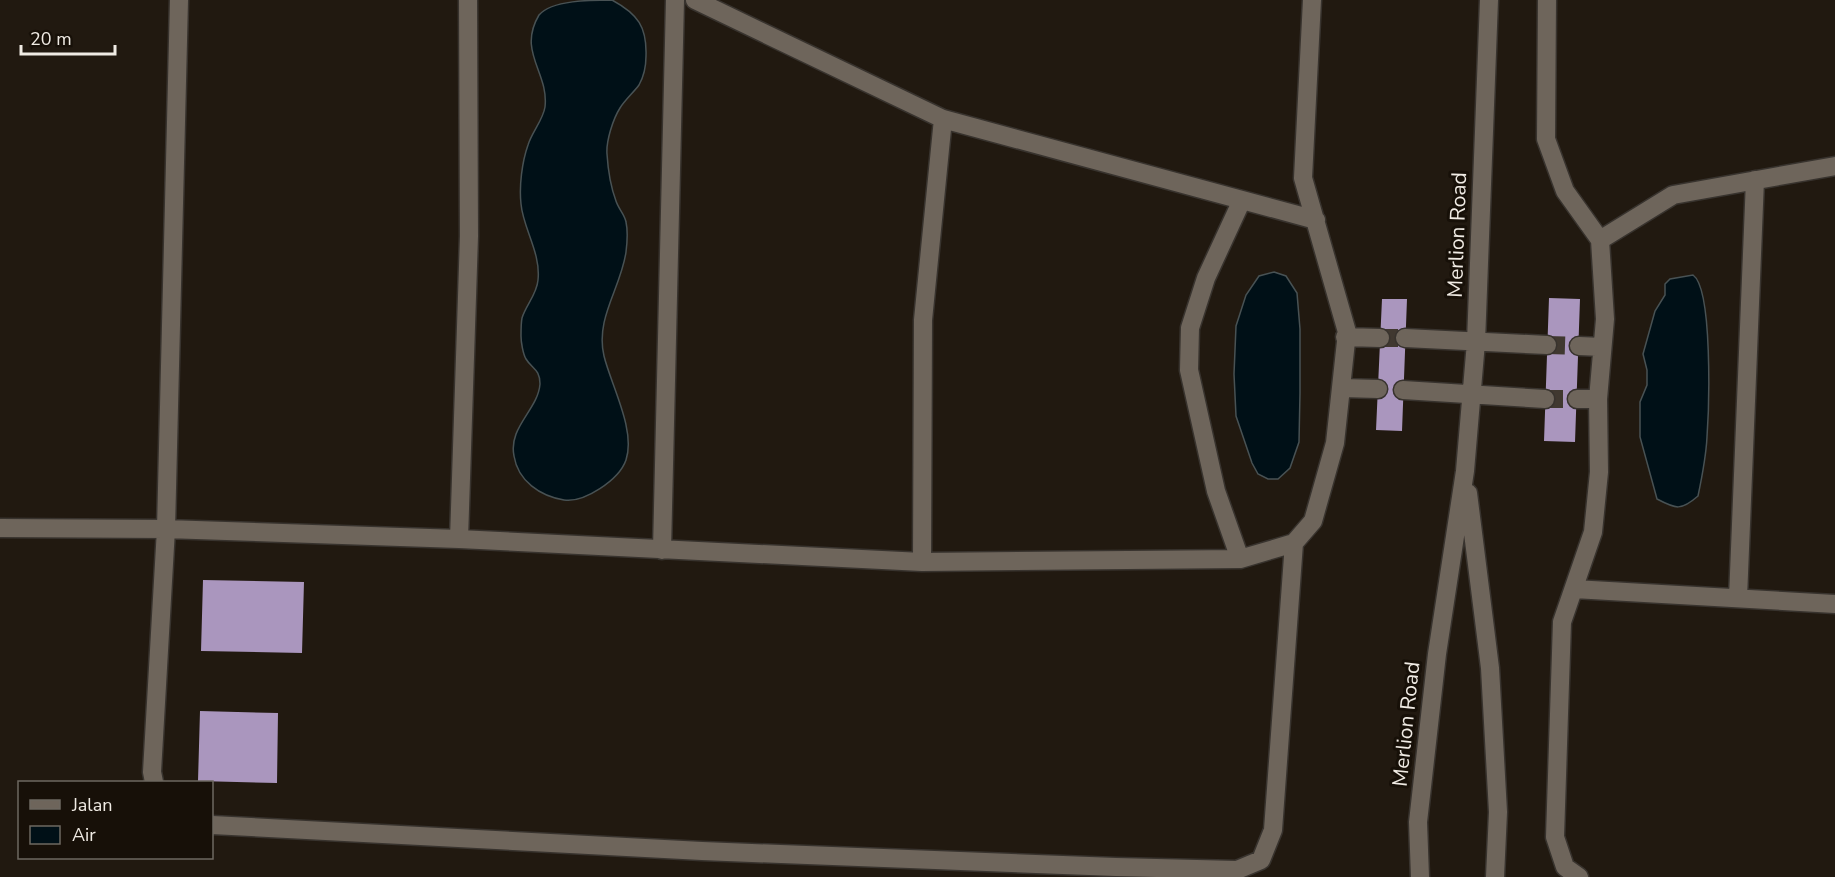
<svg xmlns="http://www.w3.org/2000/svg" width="1835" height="877" viewBox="0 0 1835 877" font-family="'Nunito Sans',sans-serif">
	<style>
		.water { fill: #001017; stroke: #485254; stroke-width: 1.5 }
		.building { fill: #aa96be }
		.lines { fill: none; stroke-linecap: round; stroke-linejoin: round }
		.minor-tunnel { stroke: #403830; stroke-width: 18; stroke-dasharray: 18 9; stroke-linecap: butt }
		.minor-casing { stroke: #38332e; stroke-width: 21 }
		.minor { stroke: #6e655b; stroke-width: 18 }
		.labels { text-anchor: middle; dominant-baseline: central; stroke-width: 6; stroke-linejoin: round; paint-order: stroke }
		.street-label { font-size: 21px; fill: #f0ebe4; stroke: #171008 }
	</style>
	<rect width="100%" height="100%" fill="#211910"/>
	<path class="water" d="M612,0C638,14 647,27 646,56C646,66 644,76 639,85C633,93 625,100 620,108C613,119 606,141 607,154C608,170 610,185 616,201C618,208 625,215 626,222C628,231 627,244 626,252C621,288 595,318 604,356C611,385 636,430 626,460C619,480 584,503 564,500C540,496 518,481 514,456C508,427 538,410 540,384C540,369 532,369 526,359C523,354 521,342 521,336C521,331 521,323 522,318C526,305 537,294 538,280C541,253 523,228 521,204C519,186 522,162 528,145C532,132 543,120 545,107C549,72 517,52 539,15C552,0 591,0 612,0Z
		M1274,272L1286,276L1297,293L1300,329V393L1299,442L1290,468L1278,479H1268L1258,474L1252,463L1236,416L1234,374L1236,326L1246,295L1259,276Z
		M1693,275C1713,289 1709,409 1707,437C1706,457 1702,477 1698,496C1681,511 1676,509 1657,499L1640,437V402L1647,385V370L1643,354L1655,311L1665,295V284L1670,279Z"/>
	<path class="building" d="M1549,298L1580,299L1575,442L1544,441Z
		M1382,299H1407L1402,431L1376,430Z
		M203,580L304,582L302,653L201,651Z
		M200,711L278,713L277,783L198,781Z"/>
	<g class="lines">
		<path class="minor-tunnel" d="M1380,338H1405
			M1547,345L1579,346
			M1545,399H1577"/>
		<defs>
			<path id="minor" d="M695,0L943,119L1316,220
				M1547,0L1546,139L1565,191L1600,240L1605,319L1598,399L1599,472L1593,532L1562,622L1555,837L1565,867L1579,877
				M1600,240L1673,195L1835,166
				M1345,337L1380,338
				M1405,338L1547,345
				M1579,346L1602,347
				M1342,388L1378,389
				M1403,390L1545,399
				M1577,399H1598
				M1468,493L1490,668L1498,812L1495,877
				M0,528L166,529L459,539L922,562L1240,559L1294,543
				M459,539L469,236L468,0
				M662,550L675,0
				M1240,559L1216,491L1189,370L1190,328L1206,278L1242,200
				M922,562L923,320L943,119
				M1574,589L1835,604
				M1738,598L1755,180
				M154,782L152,772L166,529L179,0
				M212,825L702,851L1116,867L1237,870L1261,860L1273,830L1294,543L1313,521L1335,443L1347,332L1303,178L1312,0
				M1420,877L1418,822L1437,654L1465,471L1476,342L1489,0"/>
		</defs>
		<use href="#minor" class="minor-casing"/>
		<use href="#minor" class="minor"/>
	</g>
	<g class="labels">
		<g class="street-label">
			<text transform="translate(1457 235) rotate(-88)">Merlion Road</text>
			<text transform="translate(1406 724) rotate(-84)">Merlion Road</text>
		</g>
	</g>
	<rect x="18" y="781" width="195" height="78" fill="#171008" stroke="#6e6860" stroke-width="1.5"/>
	<rect x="30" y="800" width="30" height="9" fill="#6e655b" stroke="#6e6860" stroke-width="1.5"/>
	<text x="72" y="811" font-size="18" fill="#f0ebe4">Jalan</text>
	<rect x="30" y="826" width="30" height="18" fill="#001017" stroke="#6e6860" stroke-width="1.5"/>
	<text x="72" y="841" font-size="18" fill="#f0ebe4">Air</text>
	<path d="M21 45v9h94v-9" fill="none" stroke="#f0ebe4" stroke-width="3"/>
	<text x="30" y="45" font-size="18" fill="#f0ebe4" stroke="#171008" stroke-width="4.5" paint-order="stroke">20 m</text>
</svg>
